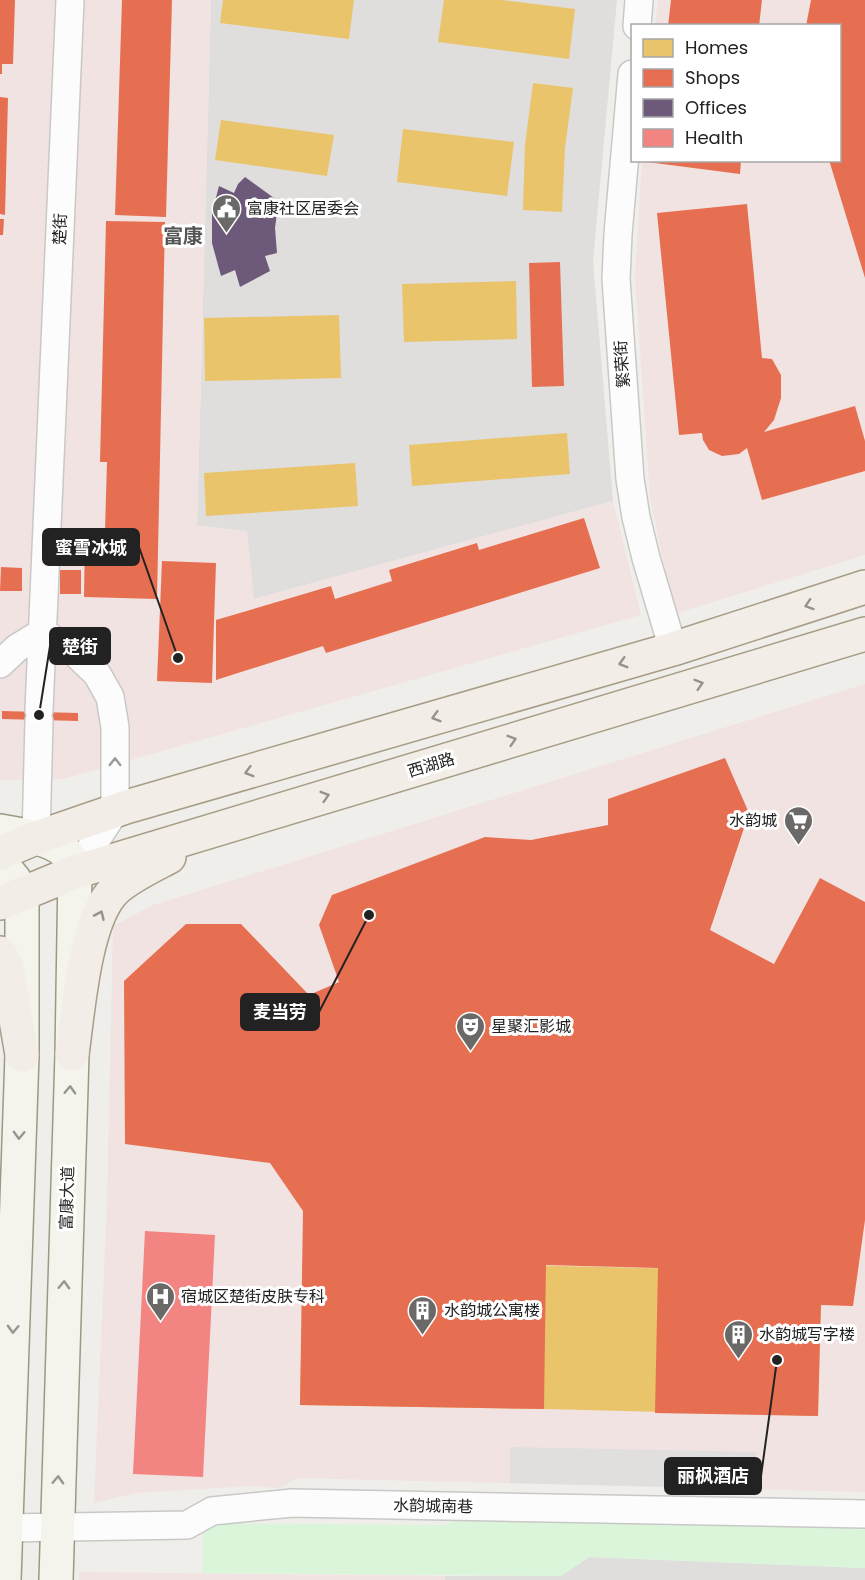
<svg xmlns="http://www.w3.org/2000/svg" width="865" height="1580" viewBox="0 0 865 1580" font-family="Poppins,'Noto Sans SC',sans-serif">
	<style>
		.residential { fill: #dfdedc }
		.commercial { fill: #f1e3e1 }
		.park { fill: #daf5da }
		.parking { fill: #e0dfde }
		.homes { fill: #e9c46a }
		.shops { fill: #e76f51 }
		.offices { fill: #6d597a }
		.health { fill: #f28482 }
		.lines { fill: none; stroke-linecap: round; stroke-linejoin: round }
		.street-casing { stroke: #c9c8c7; stroke-width: 30 }
		.secondary-casing { stroke: #999a82; stroke-width: 36 }
		.primary-casing { stroke: #a79c86; stroke-width: 36 }
		.street { stroke: #fdfcfc; stroke-width: 27 }
		.secondary { stroke: #f4f4ed; stroke-width: 33 }
		.primary { stroke: #f3ede7; stroke-width: 33 }
		.oneway { stroke: #95928e }
		.oneway2 { stroke: #9a9a9a }
		.oneway3 { stroke: #969692 }
		.labels { text-anchor: middle; dominant-baseline: central; stroke-width: 6; stroke-linejoin: round; paint-order: stroke }
		.poi-label { font-size: 16px; fill: #222; stroke: #fff; text-anchor: start }
		.street-label { font-size: 16px; fill: #222; stroke: #fff }
		.quarter-label { font-size: 20px; font-weight: bold; fill: #555; stroke: #fff }
		.leader { fill: none; stroke: #222; stroke-width: 2 }
		.callout-dot { fill: #222; stroke: #fff; stroke-width: 2 }
		.callout { fill: #222; stroke: #222; stroke-width: 2 }
		.callout-label { font-size: 18px; text-anchor: middle; font-weight: bold; fill: #fff }
	</style>
	<rect width="100%" height="100%" fill="#f0eeeb"/>
	<path class="residential" d="M211,0H617L593,261L613,501L254,599L197,526Z
		M589,1557L865,1568V1580H445V1576H561Z"/>
	<path class="commercial" d="M0,0H211L197,525L247,531L254,599L613,501L641,615L64,779L0,780Z
		M658,0H865V555L674,614L650,497L635,276L642,161L840,160V26L655,25Z
		M865,684V1492L297,1478L280,1488L249,1486L136,1493L94,1503L107,1202L113,926L153,905Z
		M79,1572L445,1576V1580H79Z"/>
	<path class="park" d="M460,1514L865,1525V1568L589,1557L561,1576L202,1573L203,1523L447,1525Z"/>
	<path class="parking" d="M510,1447L756,1452V1489L510,1483Z"/>
	<path class="homes" d="M223,0H354L349,39L220,23Z
		M444,0H502L575,9L569,59L438,42Z
		M533,83L573,88L565,148L562,212L523,210L525,145Z
		M221,120L334,135L327,176L215,160Z
		M403,129L514,142L507,196L397,182Z
		M516,281L517,339L404,342L402,284Z
		M339,315L341,378L205,381L204,318Z
		M567,433L570,474L412,486L409,445Z
		M355,463L358,506L206,516L204,473Z
		M303,1260L821,1272L818,1416L544,1409L300,1405Z"/>
	<path class="shops" d="M0,0H15L13,64H2V74H0Z
		M122,0H172L166,217L115,215Z
		M671,0H762L759,26H668Z
		M811,0H865V278L829,160H840V26H806Z
		M0,97L8,98L5,215L0,214Z
		M648,160H741L740,174L647,162Z
		M747,204L762,358L772,359L781,375V398L774,420L764,432L855,406L865,441V471L762,500L747,448L739,454L722,456L709,450L703,440L702,433L679,435L657,213Z
		M0,219H4L3,235H0Z
		M106,221L165,222L157,599L84,597L85,531H105L107,462H100Z
		M560,262L564,386L532,387L529,263Z
		M584,518L600,568L326,653L323,646L216,680V620L331,586L335,599L392,581L389,570L477,543L479,550Z
		M162,561L216,563L212,683L157,681Z
		M1,567L22,568V591H0Z
		M60,570H81V594H60Z
		M2,711L78,713V721L2,719Z
		M725,758L749,813L710,930L774,964L820,878L865,902V1220L853,1306L821,1305L818,1416L655,1413L658,1268L546,1265L544,1409L300,1405L303,1211L270,1163L125,1144L124,981L186,924H241L309,995L339,982L319,925L332,895L485,837L531,840L608,825V799Z"/>
	<path class="offices" d="M245,177L274,198L269,206L277,213L275,228L277,253L265,256L270,271L240,287L235,270L221,276L212,243V213L219,186L234,193L238,184Z"/>
	<path class="health" d="M145,1231L215,1235L203,1477L133,1474Z"/>
	<g class="lines">
		<defs>
			<path id="street" d="M637,26L639,0
				M632,74L618,234L616,279L630,479L636,517L646,558L673,649
				M0,664L17,648L43,632L58,643L73,651L97,674L110,697L115,727V811L75,872
				M39,710L70,0
				M36,838L39,721
				M6,1528L187,1525L212,1511L292,1503L865,1514"/>
			<path id="secondary" d="M0,831C21,835 58,838 70,858C72,862 74,867 75,872L72,1054L56,1580
				M0,864C10,873 17,881 22,893V1055L4,1580"/>
			<path id="primary" d="M0,853L36,838L126,807L673,649L865,587
				M0,903L75,872L865,634
				M0,953L7,967L22,1055
				M72,1054C78,1012 84,927 111,894C122,880 152,866 169,857"/>
		</defs>
		<use href="#street" class="street-casing"/>
		<use href="#secondary" class="secondary-casing"/>
		<use href="#primary" class="primary-casing"/>
		<use href="#street" class="street"/>
		<use href="#secondary" class="secondary"/>
		<use href="#primary" class="primary"/>
	</g>
	<defs><path id="oneway-chevron" d="M-2-3.5L2.5 0L-2 3.5" fill="none" stroke-width="1.6" stroke-linecap="round" stroke-linejoin="round" transform="scale(1.5)"/></defs>
	<g class="oneway">
		<use href="#oneway-chevron" transform="translate(809 605) rotate(162)"/>
		<use href="#oneway-chevron" transform="translate(623 663) rotate(164)"/>
		<use href="#oneway-chevron" transform="translate(699 684) rotate(-17)"/>
		<use href="#oneway-chevron" transform="translate(436 717) rotate(164)"/>
		<use href="#oneway-chevron" transform="translate(512 740) rotate(-17)"/>
		<use href="#oneway-chevron" transform="translate(249 772) rotate(164)"/>
		<use href="#oneway-chevron" transform="translate(325 796) rotate(-17)"/>
		<use href="#oneway-chevron" transform="translate(100 915) rotate(-66)"/>
	</g>
	<use class="oneway2" href="#oneway-chevron" transform="translate(115 762) rotate(-90)"/>
	<g class="oneway3">
		<use href="#oneway-chevron" transform="translate(70 1090) rotate(-88)"/>
		<use href="#oneway-chevron" transform="translate(19 1135) rotate(92)"/>
		<use href="#oneway-chevron" transform="translate(64 1285) rotate(-88)"/>
		<use href="#oneway-chevron" transform="translate(13 1329) rotate(92)"/>
		<use href="#oneway-chevron" transform="translate(58 1480) rotate(-88)"/>
	</g>
	<defs>
		<symbol id="civic-pin" viewBox="-11 -11 22 30"><path d="M0 17L-7.5 6A9.5 9.5 0 1 1 7.5 6Z" fill="#6a6968" stroke="#fff"/><path d="M-.6-6.5H3V-4.5H.6V-3L4-1V1h2V6H-6V1h2V-1L-.6-3ZM-1.2 2.5V6h2.4V2.5Z" fill="#fff"/></symbol>
		<symbol id="supermarket-pin" viewBox="-11 -11 22 30"><path d="M0 17L-7.5 6A9.5 9.5 0 1 1 7.5 6Z" fill="#6a6968" stroke="#fff"/><path d="M-6-5.5h2.5l.6 2H6L4.5 2H-2.5L-4.4-4H-6ZM-1.5 3.2a1.3 1.3 0 1 0 .1 0ZM3 3.2a1.3 1.3 0 1 0 .1 0Z" fill="#fff"/></symbol>
		<symbol id="theatre-pin" viewBox="-11 -11 22 30"><path d="M0 17L-7.5 6A9.5 9.5 0 1 1 7.5 6Z" fill="#6a6968" stroke="#fff"/><path d="M-5-5.5Q0-4 5-5.5V0Q5 5 0 6Q-5 5-5 0ZM-3.3-2.5H-1v1.5H-3.3ZM1-2.5H3.3v1.5H1ZM-2.8 1Q0 5.5 2.8 1Z" fill="#fff"/></symbol>
		<symbol id="hospital-pin" viewBox="-11 -11 22 30"><path d="M0 17L-7.5 6A9.5 9.5 0 1 1 7.5 6Z" fill="#6a6968" stroke="#fff"/><path d="M-5-5h3v3.5h4V-5h3V5h-3V1.5h-4V5h-3Z" fill="#fff"/></symbol>
		<symbol id="building-pin" viewBox="-11 -11 22 30"><path d="M0 17L-7.5 6A9.5 9.5 0 1 1 7.5 6Z" fill="#6a6968" stroke="#fff"/><path d="M-4-6H4V6H1V3H-1V6H-4ZM-2.5-4.3h1.7v1.8h-1.7ZM.8-4.3h1.7v1.8H.8ZM-2.5-1h1.7V.8h-1.7ZM.8-1h1.7V.8H.8Z" fill="#fff"/></symbol>
	</defs>
	<g fill-rule="evenodd">
		<use href="#civic-pin" x="210" y="192" width="33" height="45"/>
		<use href="#supermarket-pin" x="782" y="804" width="33" height="45"/>
		<use href="#theatre-pin" x="454" y="1010" width="33" height="45"/>
		<use href="#hospital-pin" x="144" y="1280" width="33" height="45"/>
		<use href="#building-pin" x="406" y="1294" width="33" height="45"/>
		<use href="#building-pin" x="722" y="1318" width="33" height="45"/>
	</g>
	<g class="labels">
		<g class="poi-label">
			<text x="247" y="208">富康社区居委会</text>
			<text x="777" y="820" text-anchor="end">水韵城</text>
			<text x="491" y="1026">星聚汇影城</text>
			<text x="181" y="1296">宿城区楚街皮肤专科</text>
			<text x="444" y="1310">水韵城公寓楼</text>
			<text x="759" y="1334">水韵城写字楼</text>
		</g>
		<g class="street-label">
			<text transform="translate(60 229) rotate(-88)">楚街</text>
			<text transform="translate(622 364) rotate(-94)">繁荣街</text>
			<text transform="translate(431 765) rotate(-17)">西湖路</text>
			<text transform="translate(67 1198) rotate(-88)">富康大道</text>
			<text transform="translate(433 1506) rotate(1)">水韵城南巷</text>
		</g>
		<g class="quarter-label">
			<text x="183" y="236">富康</text>
		</g>
	</g>
	<path class="leader" d="M178 658L139 547M39 715L50 646M369 915L319 1012M777 1360L761 1476"/>
	<g class="callout-dot">
		<circle cx="178" cy="658" r="6"/>
		<circle cx="39" cy="715" r="6"/>
		<circle cx="369" cy="915" r="6"/>
		<circle cx="777" cy="1360" r="6"/>
	</g>
	<g class="callout">
		<rect x="43" y="529" width="96" height="36" rx="6"/>
		<rect x="50" y="628" width="60" height="36" rx="6"/>
		<rect x="241" y="994" width="78" height="36" rx="6"/>
		<rect x="665" y="1458" width="96" height="36" rx="6"/>
	</g>
	<g class="callout-label">
		<text x="91" y="554">蜜雪冰城</text>
		<text x="80" y="653">楚街</text>
		<text x="280" y="1018">麦当劳</text>
		<text x="713" y="1482">丽枫酒店</text>
	</g>
	<rect x="631" y="24" width="210" height="138" fill="#ffffff" stroke="#a7a7a7" stroke-width="1.5"/>
	<rect x="643" y="39" width="30" height="18" fill="#e9c46a" stroke="#a7a7a7" stroke-width="1.5"/>
	<text x="685" y="54" font-size="18" fill="#222222">Homes</text>
	<rect x="643" y="69" width="30" height="18" fill="#e76f51" stroke="#a7a7a7" stroke-width="1.5"/>
	<text x="685" y="84" font-size="18" fill="#222222">Shops</text>
	<rect x="643" y="99" width="30" height="18" fill="#6d597a" stroke="#a7a7a7" stroke-width="1.5"/>
	<text x="685" y="114" font-size="18" fill="#222222">Offices</text>
	<rect x="643" y="129" width="30" height="18" fill="#f28482" stroke="#a7a7a7" stroke-width="1.5"/>
	<text x="685" y="144" font-size="18" fill="#222222">Health</text>
</svg>
